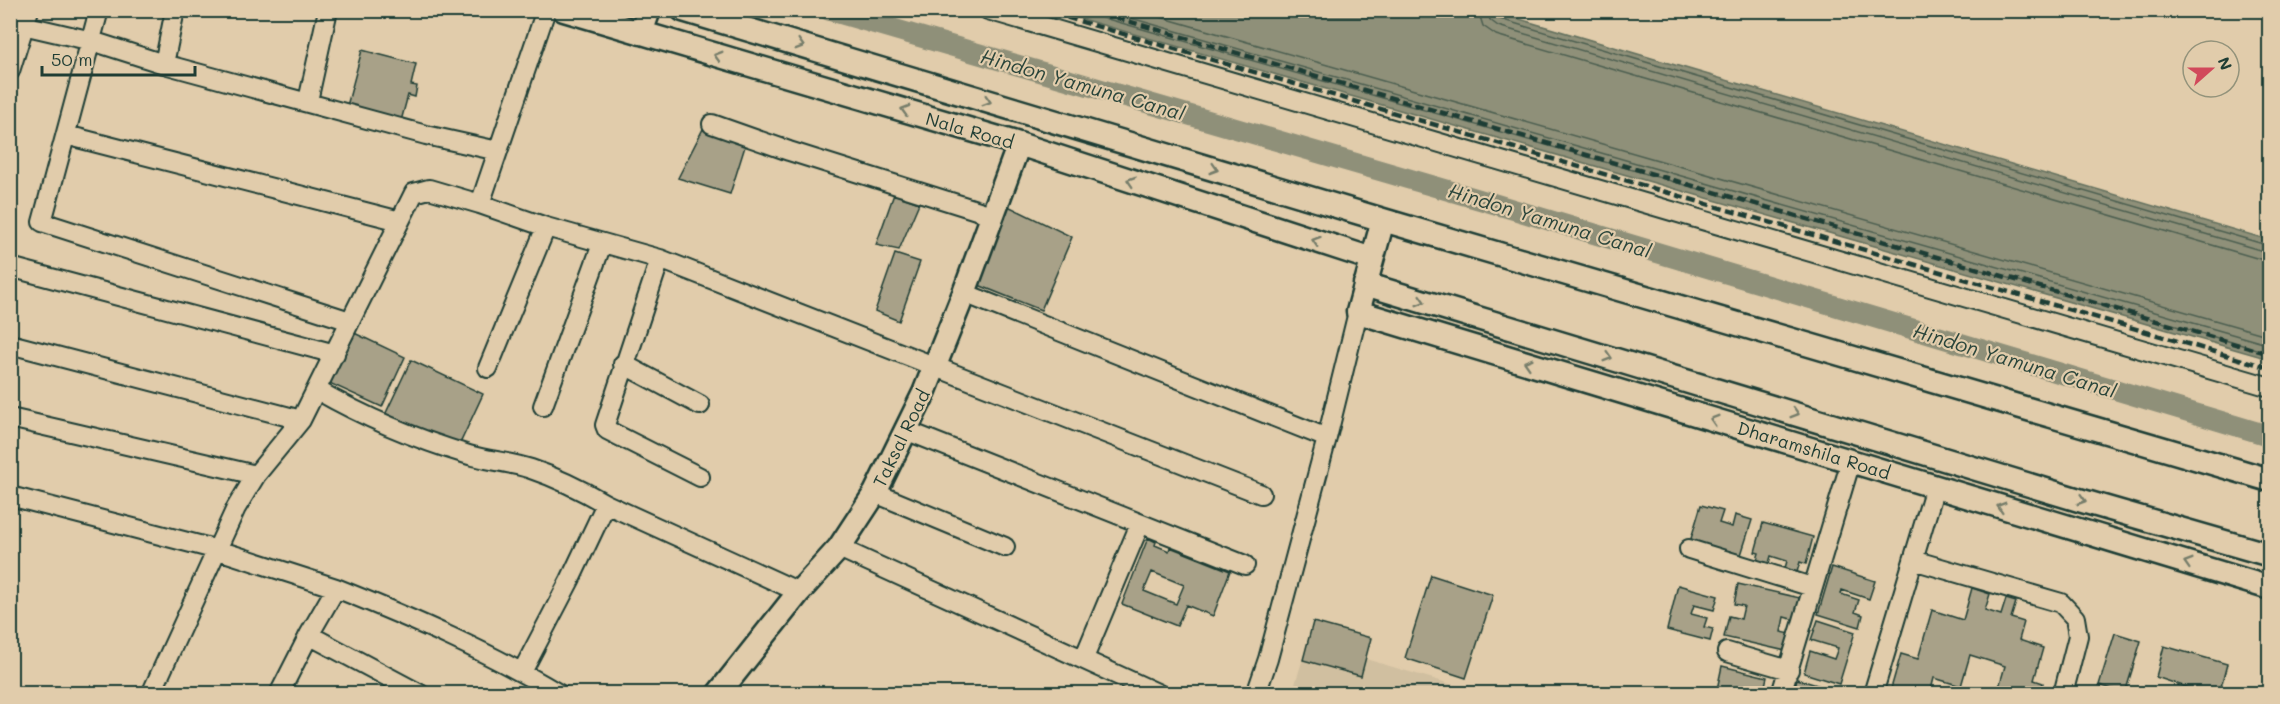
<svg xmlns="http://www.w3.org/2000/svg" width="2280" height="704" viewBox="0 0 2280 704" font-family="Mali,sans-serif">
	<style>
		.built { fill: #d0bfa0 }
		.water { fill: #8f9079; stroke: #626f5d; stroke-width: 1.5 }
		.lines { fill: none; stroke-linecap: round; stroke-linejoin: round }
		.shore { stroke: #4c5e50; stroke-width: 1.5 }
		.canal { stroke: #8f9079; stroke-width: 21 }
		.building { fill: #a8a188; stroke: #1f3d34; stroke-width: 1.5; fill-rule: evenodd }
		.minor-casing { stroke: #1f3d34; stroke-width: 22 }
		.tertiary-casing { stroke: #1f3d34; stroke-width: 27 }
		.minor { stroke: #e1ccab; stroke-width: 18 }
		.tertiary { stroke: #e1ccab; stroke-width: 22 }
		.rail { stroke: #1f3d34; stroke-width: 4.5; stroke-dasharray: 9 4.5; stroke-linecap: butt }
		.oneway { stroke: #767d6a }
		.labels { text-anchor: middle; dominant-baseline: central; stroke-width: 4.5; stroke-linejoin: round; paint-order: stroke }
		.street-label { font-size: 18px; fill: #1f3d34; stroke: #e1ccab }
		.water-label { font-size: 20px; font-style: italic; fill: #2a453b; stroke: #e1ccab }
	</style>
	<rect width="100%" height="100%" fill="#e1ccab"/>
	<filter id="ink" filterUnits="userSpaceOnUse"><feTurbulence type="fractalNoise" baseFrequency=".0167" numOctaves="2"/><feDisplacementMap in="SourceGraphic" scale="12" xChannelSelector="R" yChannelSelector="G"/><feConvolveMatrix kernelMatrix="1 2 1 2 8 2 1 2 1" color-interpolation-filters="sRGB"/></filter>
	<g filter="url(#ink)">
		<path class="built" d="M1308,642L1481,693L1292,694Z"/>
		<path class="water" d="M1054,11H1492L2269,240V359Z"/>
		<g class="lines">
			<path class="shore" d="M1076,10L2270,353
				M1103,10L2270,345
				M1136,10L2270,336
				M1478,10L1483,26L1496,35L2270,262
				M1488,10L1490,20L1498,26L2270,253
				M1495,10L1496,16L1500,19L2270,246"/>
			<path class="canal" d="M828,10L1495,204L2270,436"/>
		</g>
		<path class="building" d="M362,50L416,64L411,85L417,86L415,97L408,95L401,121L347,106Z
			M705,125L747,140L730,194L678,178Z
			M894,194L919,203L899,250L876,245Z
			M1006,205L1072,237L1041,310L976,284Z
			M895,254L920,262L899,321L875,311Z
			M348,330L405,357L382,407L325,381Z
			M411,360L483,394L457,450L385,415Z
			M1701,505L1723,511L1719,523L1732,527L1735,515L1752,520L1740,558L1690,542Z
			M1763,523L1813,537L1806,564L1800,562L1797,572L1785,568L1787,561L1771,556L1769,563L1757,560L1759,553L1755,552Z
			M1148,538L1156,542L1155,545L1169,551L1170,547L1230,571L1213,616L1186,605L1177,626L1122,604ZM1152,572L1184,585L1176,604L1144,591Z
			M1832,567L1875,581L1869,599L1842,590L1841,594L1859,600L1855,612L1863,615L1860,627L1818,614Z
			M1431,575L1493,595L1466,678L1405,658Z
			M1738,584L1800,598L1795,620L1784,617L1781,632L1791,634L1786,651L1724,637L1729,616L1741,619L1744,606L1734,604Z
			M1678,585L1718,596L1714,610L1694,605L1691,614L1707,618L1704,627L1713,629L1710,641L1667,630Z
			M1972,588L1990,594L1985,610L2001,615L2006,599L2016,602L2011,618L2024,622L2019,640L2043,648L2034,680L2043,683L2040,694H1997L2005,666L1970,655L1961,686L1934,678L1930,694L1890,692L1901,654L1918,659L1932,610L1963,620Z
			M1818,620L1855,632L1839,684L1804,673L1810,651L1834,659L1838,648L1811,640Z
			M1313,622L1371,638L1361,676L1303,660Z
			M2115,633L2141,641L2125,693L2099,685Z
			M2164,646L2227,664L2221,687L2242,694H2207L2156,677Z
			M1722,666L1767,677L1763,694H1716Z
			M1797,679L1837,691V694H1793Z"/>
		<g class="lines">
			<defs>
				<path id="minor" d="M99,10L42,222L350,321
					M988,10L2270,387
					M10,22L92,41L164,64L426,135L498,151
					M164,64L175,10
					M10,71L29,10
					M308,101L328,10
					M712,124L789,151L992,215
					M66,135L400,221
					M480,204L546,227L660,259L1261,494
					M660,259L605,425L607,430L700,477
					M10,267L335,354
					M964,293L1327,438
					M10,344L301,420
					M623,364L700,405
					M488,368L546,227
					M317,390C364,417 416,439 469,455C489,461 511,462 531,469C558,478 582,490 606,504L799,592
					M543,406L602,244
					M10,418L256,475
					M905,430L1245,565
					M875,493L1005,547
					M10,496L218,550L336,588L309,635
					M839,548L1159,694
					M1689,549L1812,587
					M1913,560L2061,603L2075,618L2078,636L2063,694
					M336,588C413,619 488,651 559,694
					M1727,652L1789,670
					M1084,658L1140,524
					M522,672L570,580L606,504
					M151,694L236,508L256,475L301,420L414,193L429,189L480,204L546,10
					M279,694L309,635L420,694
					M1256,694L1268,659L1327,438L1358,312
					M1781,694L1851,461
					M1873,694L1935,487"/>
				<path id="tertiary" d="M564,10L1019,144L1372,259
					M683,10L1383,220L2270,480
					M641,33L649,10
					M1383,220L1358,312L2270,588
					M1365,284L2079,500L2270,555
					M718,694L799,592L839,548L875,493L924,393L964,293L1019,144"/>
			</defs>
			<use href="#minor" class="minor-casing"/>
			<use href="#tertiary" class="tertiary-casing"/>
			<use href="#minor" class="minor"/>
			<use href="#tertiary" class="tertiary"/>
			<path class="rail" d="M1041,10L2270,368
				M1090,10L2270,354"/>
		</g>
		<defs><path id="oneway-chevron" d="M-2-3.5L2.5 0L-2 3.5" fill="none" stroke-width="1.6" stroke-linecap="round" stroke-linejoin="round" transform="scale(1.5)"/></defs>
		<g class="oneway">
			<use href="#oneway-chevron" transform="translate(800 45) rotate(17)"/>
			<use href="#oneway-chevron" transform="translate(718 56) rotate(-164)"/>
			<use href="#oneway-chevron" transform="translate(987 101) rotate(17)"/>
			<use href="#oneway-chevron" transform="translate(905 110) rotate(-164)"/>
			<use href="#oneway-chevron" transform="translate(1214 169) rotate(17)"/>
			<use href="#oneway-chevron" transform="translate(1131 181) rotate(-162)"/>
			<use href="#oneway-chevron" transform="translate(1316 241) rotate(-162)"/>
			<use href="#oneway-chevron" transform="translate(1421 301) rotate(17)"/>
			<use href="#oneway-chevron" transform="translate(1608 357) rotate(17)"/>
			<use href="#oneway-chevron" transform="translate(1528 363) rotate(-163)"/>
			<use href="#oneway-chevron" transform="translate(1795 413) rotate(17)"/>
			<use href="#oneway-chevron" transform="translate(1714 420) rotate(-163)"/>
			<use href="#oneway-chevron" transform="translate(2082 500) rotate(16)"/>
			<use href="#oneway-chevron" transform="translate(2001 507) rotate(-163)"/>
			<use href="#oneway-chevron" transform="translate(2188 563) rotate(-163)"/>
		</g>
	</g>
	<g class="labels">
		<g class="street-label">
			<text transform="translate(970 130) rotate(16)">Nala Road</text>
			<text transform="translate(901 438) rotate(-64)">Taksal Road</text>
			<text transform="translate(1814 450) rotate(17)">Dharamshila Road</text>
		</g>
		<g class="water-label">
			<text transform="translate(1083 84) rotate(16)">Hindon Yamuna Canal</text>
			<text transform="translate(1550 220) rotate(17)">Hindon Yamuna Canal</text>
			<text transform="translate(2015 360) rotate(17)">Hindon Yamuna Canal</text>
		</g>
	</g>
	<rect width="2280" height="704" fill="none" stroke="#e1ccab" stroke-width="36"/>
	<rect x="18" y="18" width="2244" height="668" fill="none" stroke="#1f3d34" stroke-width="2" filter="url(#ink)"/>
	<g transform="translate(2211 69) rotate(69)"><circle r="28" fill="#e1ccab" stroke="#93937b" stroke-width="1.5"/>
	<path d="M0-4.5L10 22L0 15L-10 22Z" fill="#d1495b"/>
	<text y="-9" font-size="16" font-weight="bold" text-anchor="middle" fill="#1f3d34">N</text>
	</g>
	<path d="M42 66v9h153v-9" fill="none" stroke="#1f3d34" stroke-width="3"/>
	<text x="51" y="66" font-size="18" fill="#1f3d34" stroke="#e1ccab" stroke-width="4.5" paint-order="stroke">50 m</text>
</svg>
